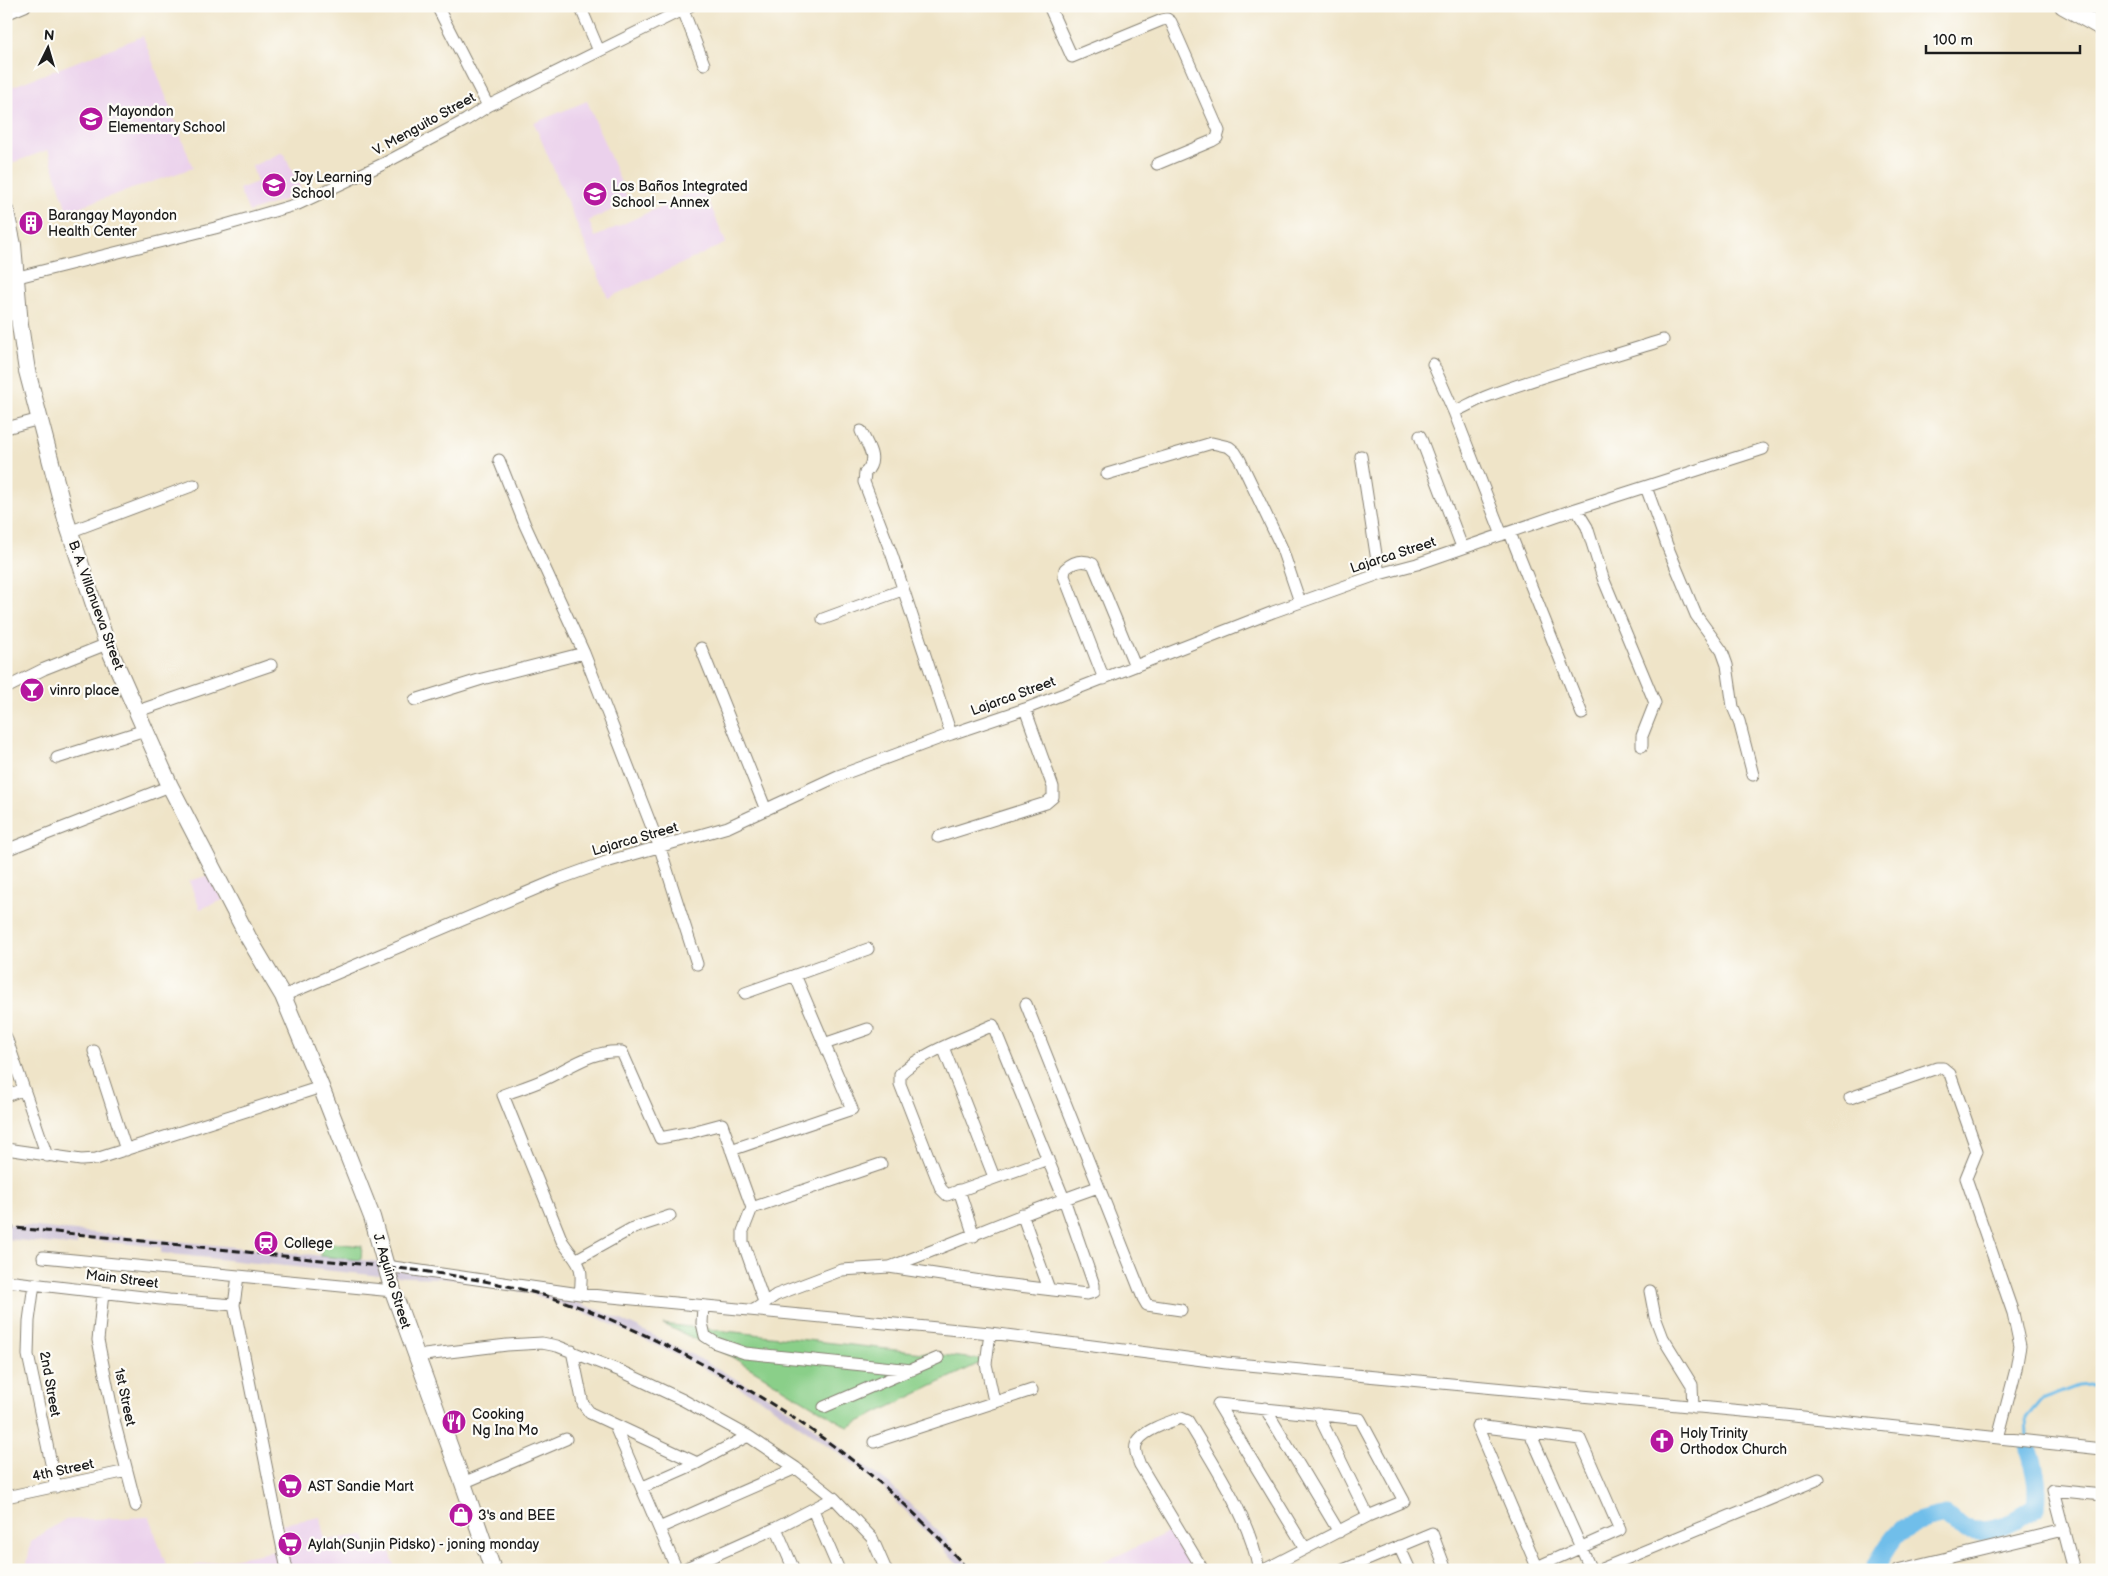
<svg xmlns="http://www.w3.org/2000/svg" width="2108" height="1576" viewBox="0 0 2108 1576" font-family="'Balsamiq Sans',sans-serif">
	<style>
		.built { fill: #ebd1ec }
		.industrial { fill: #cbbfd6 }
		.green { fill: #8acf89; stroke: #537652 }
		.lines { fill: none; stroke-linecap: round; stroke-linejoin: round }
		.stream { stroke: #70beea; stroke-width: 3 }
		.river { stroke: #70beea; stroke-width: 19 }
		.street-casing { stroke: #868072; stroke-width: 13 }
		.secondary-casing { stroke: #868072; stroke-width: 18 }
		.street { stroke: #fff; stroke-width: 11 }
		.secondary { stroke: #fff; stroke-width: 16 }
		.rail { stroke: #1c1c1c; stroke-width: 3; stroke-dasharray: 8 4; stroke-linecap: butt }
		.labels { text-anchor: middle; dominant-baseline: central; stroke-width: 4.5; stroke-linejoin: round; paint-order: stroke }
		.poi-label { font-size: 14px; fill: #1c1c1c; stroke: #fdfcf7; text-anchor: start }
		.street-label { font-size: 14px; fill: #1c1c1c; stroke: #fdfcf7 }
	</style>
	<rect width="100%" height="100%" fill="#fdfcf7"/>
	<filter id="ink" filterUnits="userSpaceOnUse"><feTurbulence type="fractalNoise" baseFrequency=".02" numOctaves="2"/><feDisplacementMap in="SourceGraphic" scale="10" xChannelSelector="R" yChannelSelector="G"/><feConvolveMatrix kernelMatrix="1 2 1 2 8 2 1 2 1" color-interpolation-filters="sRGB"/></filter>
	<filter id="wash" filterUnits="userSpaceOnUse"><feTurbulence type="fractalNoise" baseFrequency=".0096" numOctaves="4" result="noise"/><feDisplacementMap in="SourceGraphic" scale="20" xChannelSelector="R" yChannelSelector="G"/><feGaussianBlur stdDeviation="1.12" result="paint"/><feColorMatrix in="noise" values="0 0 0 0 0 0 0 0 0 0 0 0 0 0 0 0 0 1.4 0 .05"/><feComposite in="paint" operator="in"/></filter>
	<g filter="url(#wash)">
		<rect width="100%" height="100%" fill="#efe4c8"/>
		<path class="built" d="M143,36L193,168L67,211L48,150L6,165V89Z
			M587,101L629,202L589,221L595,237L703,187L726,243L608,298L534,123Z
			M283,152L303,193L249,212L239,189L257,182L252,166Z
			M210,875L223,900L200,909L189,881Z
			M149,1517L168,1570H26L31,1541L64,1520Z
			M320,1517L325,1540L365,1535L368,1546L388,1542L395,1570H193V1566L287,1549L282,1524Z
			M1171,1531L1195,1570H1086Z"/>
		<path class="industrial" d="M6,1224L383,1262L534,1287L598,1310L633,1325L700,1359L767,1396L800,1417L889,1484L943,1536L973,1570H964L884,1489L855,1465L796,1423L764,1401L697,1365L596,1317L532,1294L467,1281L438,1278L381,1276L161,1253V1247L78,1239L77,1246L6,1239Z"/>
		<path class="green" d="M322,1242L362,1246L361,1260L320,1256Z
			M663,1324L986,1360L848,1427L727,1354Z"/>
		<g class="lines">
			<path class="stream" d="M2027,1437L2026,1418L2041,1400L2078,1386L2102,1384"/>
			<path class="river" d="M1875,1570C1881,1557 1895,1532 1908,1526C1920,1520 1933,1518 1946,1515C1951,1519 1958,1527 1965,1529C1992,1537 2015,1521 2036,1507C2039,1486 2035,1468 2028,1448"/>
		</g>
	</g>
	<g filter="url(#ink)">
		<g class="lines">
			<defs>
				<path id="street" d="M437,6L488,106
					M580,6L599,51
					M1049,6L1072,57L1162,20L1167,19L1171,22L1219,131L1217,138L1212,141L1157,164
					M683,10L704,64
					M6,14L25,6
					M6,280L215,228L298,204L383,164L466,120L488,106L690,6
					M6,316L19,313
					M1433,364L1454,412L1502,535
					M1454,412C1465,407 1475,401 1485,397C1543,375 1604,359 1663,340
					M6,428L40,419
					M861,431C868,447 879,459 865,473L864,482L892,555L951,734
					M1420,436L1462,547
					M1361,456L1379,574
					M499,460L525,525L584,653L660,848L697,964
					M1107,474L1212,443L1229,447L1235,452L1240,460L1281,546L1300,602
					M1646,487L1668,548L1696,615L1722,651L1727,665L1733,707L1739,721L1753,775
					M1576,509L1587,527L1603,578L1655,703L1642,736V746
					M69,532L194,485
					M1510,533L1582,714
					M823,619L902,590
					M701,648L766,810
					M1104,679L1064,576L1065,569C1074,561 1083,559 1093,564L1135,666
					M6,688L44,669L107,644
					M415,700L482,679L584,653
					M138,711L271,665
					M57,758L145,730
					M938,837L1046,803L1053,797V787L1025,709
					M6,850L170,786
					M745,993L868,949
					M283,996L559,879L606,862L728,827L838,776L951,734L1025,709L1273,612L1379,574L1417,564L1576,509L1763,449
					M1026,1004L1143,1298L1147,1305L1181,1310
					M6,1037L47,1156
					M824,1044L868,1029
					M943,1047L994,1177
					M94,1051L126,1150
					M6,1096L24,1089
					M1850,1098L1937,1068H1943L1950,1074L1977,1151L1966,1178L2013,1313L2020,1346L2016,1369L1998,1438
					M6,1149L81,1160L96,1159L321,1087
					M731,1150L852,1109L795,975
					M959,1190L974,1236
					M752,1208L881,1164
					M1022,1214L1049,1289
					M43,1257L393,1291
					M577,1259L631,1229L670,1216
					M386,1266L580,1294L990,1333L1226,1363L1775,1414L2102,1449
					M890,1267C960,1241 1028,1211 1098,1187
					M238,1276L234,1305L287,1570
					M6,1281L169,1300L234,1305
					M34,1284L29,1321L28,1355L56,1487
					M1650,1291L1655,1317L1663,1338L1692,1385L1693,1407
					M103,1293L98,1340L115,1424L136,1506
					M580,1294C584,1262 578,1265 562,1241L503,1095C516,1090 530,1086 543,1080C568,1069 593,1049 622,1052L660,1138L692,1132L722,1124L752,1208L743,1231V1242L764,1302
					M703,1306L702,1323L705,1336L716,1343L745,1353L912,1370
					M754,1310L776,1295L842,1270L889,1267L994,1283L1087,1294L1094,1292V1285L1064,1199L993,1025C965,1038 921,1053 900,1074V1084L941,1189L947,1195L1048,1159
					M990,1333L986,1364L994,1401
					M572,1351L583,1404L590,1413L697,1463
					M416,1356L507,1345L542,1343L557,1346L623,1372L683,1400L748,1436L796,1468L834,1498L872,1538L886,1570
					M1218,1404L1360,1419L1404,1501L1368,1516L1264,1570
					M1218,1404L1305,1548
					M824,1407L938,1358
					M1265,1408L1339,1532
					M1318,1414L1368,1516
					M614,1424L677,1570
					M1477,1426L1580,1439L1620,1530L1537,1567Z
					M1530,1433L1591,1570
					M874,1442L1032,1390
					M463,1483L566,1439
					M643,1487L697,1463L748,1436
					M6,1497L127,1471
					M813,1510L839,1570
					M659,1528L796,1468
					M776,1528L794,1570
					M1399,1546L1410,1570
					M682,1570L776,1528L834,1498
					M1203,1570L1140,1465C1138,1460 1134,1451 1136,1445C1140,1431 1169,1422 1181,1418L1188,1421C1215,1467 1249,1516 1259,1570
					M1343,1570L1432,1533L1446,1570
					M1599,1570L1819,1479
					M1897,1570L2064,1530
					M2074,1570L2053,1490L2102,1495"/>
				<path id="secondary" d="M2063,6L2102,28
					M6,212L13,245L20,325L27,371L67,523L107,644L170,786L248,937L283,996L321,1087L372,1217L393,1291L463,1483L493,1570"/>
			</defs>
			<use href="#street" class="street-casing"/>
			<use href="#secondary" class="secondary-casing"/>
			<use href="#street" class="street"/>
			<use href="#secondary" class="secondary"/>
			<path class="rail" d="M6,1227C105,1237 203,1247 301,1258C378,1266 457,1272 532,1292C585,1306 634,1329 683,1354C791,1409 889,1478 968,1570"/>
		</g>
	</g>
	<defs>
		<symbol id="school-disc" viewBox="-11 -11 22 22"><circle r="9.5" fill="#b5179e" stroke="#fdfcf7"/><path d="M0-5L7-2L0 1L-7-2ZM-4 1L0 2.5L4 1V4Q0 6-4 4Z" fill="#fff"/></symbol>
		<symbol id="building-disc" viewBox="-11 -11 22 22"><circle r="9.5" fill="#b5179e" stroke="#fdfcf7"/><path d="M-4-6H4V6H1V3H-1V6H-4ZM-2.5-4.3h1.7v1.8h-1.7ZM.8-4.3h1.7v1.8H.8ZM-2.5-1h1.7V.8h-1.7ZM.8-1h1.7V.8H.8Z" fill="#fff"/></symbol>
		<symbol id="bar-disc" viewBox="-11 -11 22 22"><circle r="9.5" fill="#b5179e" stroke="#fdfcf7"/><path d="M-6-5H6L.8 .8V4.5H3.5V6h-7V4.5H-.8V.8Z" fill="#fff"/></symbol>
		<symbol id="station-disc" viewBox="-11 -11 22 22"><circle r="9.5" fill="#b5179e" stroke="#fdfcf7"/><path d="M-3-6H3Q5-6 5-4V2Q5 4 3 4L4.5 6H3L1.5 4h-3L-3 6H-4.5L-3 4Q-5 4-5 2V-4Q-5-6-3-6ZM-3.5-4v3h7v-3ZM-3.5 1v1.5H-2V1ZM2 1v1.5H3.5V1Z" fill="#fff"/></symbol>
		<symbol id="restaurant-disc" viewBox="-11 -11 22 22"><circle r="9.5" fill="#b5179e" stroke="#fdfcf7"/><path d="M-5-6h1v4h1v-4h1v4h1v-4h1v5L-1.5 .5V6h-2V.5L-5-1ZM5-6V6H3V1.5H1.5Q1.5-4 5-6Z" fill="#fff"/></symbol>
		<symbol id="church-disc" viewBox="-11 -11 22 22"><circle r="9.5" fill="#b5179e" stroke="#fdfcf7"/><path d="M-1.2-6h2.4v3.5h3.3v2.4h-3.3V6h-2.4V-.1h-3.3v-2.4h3.3Z" fill="#fff"/></symbol>
		<symbol id="supermarket-disc" viewBox="-11 -11 22 22"><circle r="9.5" fill="#b5179e" stroke="#fdfcf7"/><path d="M-6-5.5h2.5l.6 2H6L4.5 2H-2.5L-4.4-4H-6ZM-1.5 3.2a1.3 1.3 0 1 0 .1 0ZM3 3.2a1.3 1.3 0 1 0 .1 0Z" fill="#fff"/></symbol>
		<symbol id="shop-disc" viewBox="-11 -11 22 22"><circle r="9.5" fill="#b5179e" stroke="#fdfcf7"/><path d="M-5-2.5h2.3a2.7 3.5 0 0 1 5.4 0H5L5.5 6h-11ZM-1.5-2.5h3a1.5 2.3 0 0 0-3 0Z" fill="#fff"/></symbol>
	</defs>
	<g fill-rule="evenodd">
		<use href="#school-disc" x="77" y="105" width="28" height="28"/>
		<use href="#school-disc" x="260" y="171" width="28" height="28"/>
		<use href="#school-disc" x="581" y="180" width="28" height="28"/>
		<use href="#building-disc" x="17" y="209" width="28" height="28"/>
		<use href="#bar-disc" x="18" y="676" width="28" height="28"/>
		<use href="#station-disc" x="252" y="1229" width="28" height="28"/>
		<use href="#restaurant-disc" x="440" y="1408" width="28" height="28"/>
		<use href="#church-disc" x="1648" y="1427" width="28" height="28"/>
		<use href="#supermarket-disc" x="276" y="1472" width="28" height="28"/>
		<use href="#shop-disc" x="447" y="1501" width="28" height="28"/>
		<use href="#supermarket-disc" x="276" y="1530" width="28" height="28"/>
	</g>
	<g class="labels">
		<g class="poi-label">
			<text x="108" y="111">Mayondon<tspan x="108" dy="16">Elementary School</tspan></text>
			<text x="292" y="177">Joy Learning<tspan x="292" dy="16">School</tspan></text>
			<text x="612" y="186">Los Baños Integrated<tspan x="612" dy="16">School – Annex</tspan></text>
			<text x="48" y="215">Barangay Mayondon<tspan x="48" dy="16">Health Center</tspan></text>
			<text x="50" y="690">vinro place</text>
			<text x="284" y="1243">College</text>
			<text x="472" y="1414">Cooking<tspan x="472" dy="16">Ng Ina Mo</tspan></text>
			<text x="1680" y="1433">Holy Trinity<tspan x="1680" dy="16">Orthodox Church</tspan></text>
			<text x="308" y="1486">AST Sandie Mart</text>
			<text x="478" y="1515">3's and BEE</text>
			<text x="308" y="1544">Aylah(Sunjin Pidsko) - joning monday</text>
		</g>
		<g class="street-label">
			<text transform="translate(424 124) rotate(-29)">V. Menguito Street</text>
			<text transform="translate(1393 555) rotate(-18)">Lajarca Street</text>
			<text transform="translate(96 605) rotate(70)">B. A. Villanueva Street</text>
			<text transform="translate(1013 696) rotate(-20)">Lajarca Street</text>
			<text transform="translate(635 839) rotate(-16)">Lajarca Street</text>
			<text transform="translate(122 1279) rotate(7)">Main Street</text>
			<text transform="translate(392 1281) rotate(73)">J. Aquino Street</text>
			<text transform="translate(50 1384) rotate(80)">2nd Street</text>
			<text transform="translate(125 1397) rotate(78)">1st Street</text>
			<text transform="translate(63 1470) rotate(-12)">4th Street</text>
		</g>
	</g>
	<rect width="2108" height="1576" fill="none" stroke="#fdfcf7" stroke-width="25"/>
	<g transform="translate(48 48) rotate(5)" stroke="#fdfcf7" stroke-width="4" paint-order="stroke">
	<path d="M0-4L9 19L0 12L-9 19Z" fill="#1c1c1c"/>
	<text y="-8" font-size="14" font-weight="bold" text-anchor="middle" fill="#1c1c1c">N</text>
	</g>
	<path d="M1926 45v8h154v-8" fill="none" stroke="#1c1c1c" stroke-width="2.5"/>
	<text x="1933" y="45" font-size="15" fill="#1c1c1c" stroke="#fdfcf7" stroke-width="4" paint-order="stroke">100 m</text>
</svg>
